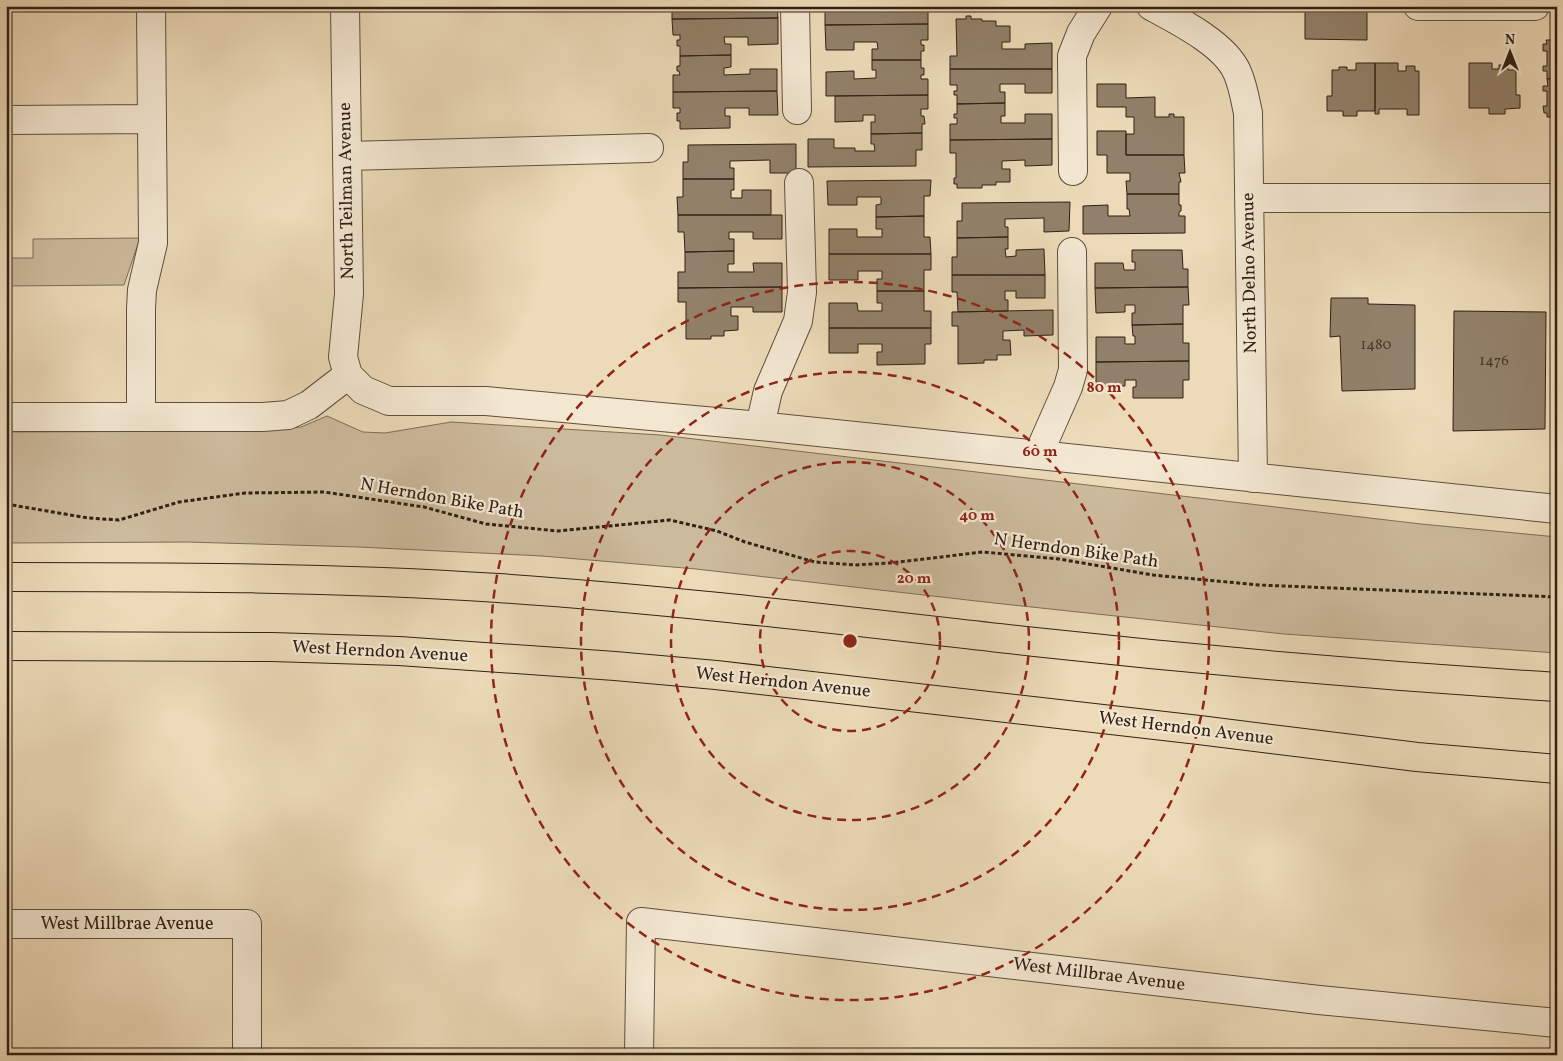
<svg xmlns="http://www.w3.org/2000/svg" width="1563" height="1061" viewBox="0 0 1563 1061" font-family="Vollkorn,serif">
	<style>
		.green { fill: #ccba9c; stroke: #7e6d58 }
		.building { fill: #92816a; stroke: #312015 }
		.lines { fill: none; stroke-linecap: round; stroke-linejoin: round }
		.minor-casing { stroke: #604e3e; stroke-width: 30 }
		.major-casing { stroke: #312015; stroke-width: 30 }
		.path { stroke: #312015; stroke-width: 3; stroke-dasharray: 4 2.5; stroke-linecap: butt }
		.minor { stroke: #f3e7d1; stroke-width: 28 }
		.major { stroke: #ecdab8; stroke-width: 28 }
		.ring { fill: none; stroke: #8f2418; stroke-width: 2.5; stroke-dasharray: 9 6 }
		.labels { text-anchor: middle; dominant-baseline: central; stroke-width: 4.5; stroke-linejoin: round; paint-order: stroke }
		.number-label { font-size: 15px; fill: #49382a }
		.street-label { font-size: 18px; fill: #312015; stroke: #f3e7d1 }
		.centre { fill: #8f2418; stroke: #f3e7d1; stroke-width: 2.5 }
		.ring-label { font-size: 15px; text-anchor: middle; font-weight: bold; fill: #8f2418; stroke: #f3e7d1; stroke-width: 4.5; stroke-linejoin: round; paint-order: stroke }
	</style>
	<rect width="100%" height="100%" fill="#ecdab8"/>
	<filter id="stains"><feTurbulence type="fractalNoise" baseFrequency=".004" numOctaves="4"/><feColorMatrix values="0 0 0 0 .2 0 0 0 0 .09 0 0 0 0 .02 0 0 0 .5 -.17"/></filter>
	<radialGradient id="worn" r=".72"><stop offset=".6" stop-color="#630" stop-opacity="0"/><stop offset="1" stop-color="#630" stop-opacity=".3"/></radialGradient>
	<path class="green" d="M140,238L124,285L6,286V258H33V239Z
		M327,416L363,432L385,433L451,422L660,435L1421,524L1557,537V653L1284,634L994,603L696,569L542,556L359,547L187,542L6,543V432L263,431L301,427Z"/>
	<path class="building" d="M672,6H777L778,18L672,19Z
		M825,6L928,7V24L825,25Z
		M1305,10H1367V40L1305,39Z
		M966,16H971V19H982V21H996V26H1010V42H1002V49H1025V44L1052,43V69H950V56H957L956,19H966Z
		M778,18V44L748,45V37H724L725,44H731V55L680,56V46H677V40H680V35H673L672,19Z
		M928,24V40H921V45H924V51H921V60H872V49H878L877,42H854V50H826L825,25Z
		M1546,40H1557V78L1547,79V71H1543V66H1547V51H1543V44H1547Z
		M731,55V67L724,68V75L750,74V69H777V91L673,92V75H680L679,71H677V66H680V56Z
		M872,60H921V68H924V75H921V79H928V95L826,96V72L854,71V79L876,78V70H872Z
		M1356,63H1375V111H1357V116H1343V111H1327V96H1332V70H1339V67H1347V70H1356Z
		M1375,63H1398V71H1406V66H1415V71H1419V115H1407V109H1379V114H1375Z
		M1469,63H1492V69H1499V65H1508V70H1516V95H1520V108L1505,109V114H1489V108H1469Z
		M950,69H1052V93H1025V84H1000V92H1005V103L957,104V95H954V91H957V85H950Z
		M1557,78V117H1547V113H1544L1543,106H1547V91H1543V86H1548L1547,79Z
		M1097,84H1126V98L1155,97V117H1169V114H1174V117H1184V155H1126V134H1134V117H1126V107H1097Z
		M777,91L778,115H749V108H725V116H730V128L680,129V121H677V113H680V108H673V92Z
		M928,95V109H921V116H924L925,124H922V133L871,134V122H875V115H863V121L835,122V96Z
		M1005,103V116H1001V123H1025V114H1052V139L950,140V124H957V118H954V114H957V104Z
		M1097,131H1126V155H1184L1185,173H1179L1181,182H1179V194H1127L1126,181H1130V173H1107V155H1097Z
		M922,133V150H916V166L808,167V139H834V148H855V151H875L874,144H871V134Z
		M1052,139V165L1025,166V160L1002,161V169H1010V182H996V185H982V188H957V184H954V178H956V153H950V140Z
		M796,144V173H770V160L730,161V168H734V179H683V162H688V145Z
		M683,179H734V190H731V198H742V190H771V215H678L677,197H683Z
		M931,180L930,196H924V216L876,217V205L881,204V197H857V205H828L827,181Z
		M1127,194H1179V205H1181V211L1179,212V216H1185V233L1083,234V206L1108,205V216H1130L1129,209H1127Z
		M1070,202L1069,231L1044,232V218L1005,219V227H1008V237L957,238V221H962V203Z
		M678,215H782V239H753V232H729V239H734V251L685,252L684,232H678Z
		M924,216V237H930L931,254H829V229H857V237H882V229H876V217Z
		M1008,237V249H1005L1006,257L1016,256V250L1044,249L1045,275H952V257H957V238Z
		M1132,250H1182L1183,269H1188V287L1095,288V263H1123L1124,270H1135V262H1132Z
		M734,251V264H728V272H754L753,263H782V287L678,288V272H685V252Z
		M829,254H931V270H924V291H877V279H882V271H858V280H829Z
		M952,275H1045V298H1016V291H1005V300H1008V311L958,312L957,292H952Z
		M782,287V312H753V307H731V316H738V330L724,331V336H711V339H686V302H678V288Z
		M1188,287L1189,305H1183V324L1132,325V313H1135V305H1125V312L1096,313L1095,288Z
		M877,291H924V311H931V328H829V303H857L858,311H882V303H877Z
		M1331,298H1368V304L1415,305V389L1342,391L1340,336L1330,337Z
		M1053,310V335L1024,336V330L1003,331V340H1010L1011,355H997V360H984V363L958,364V326H952V312Z
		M1454,311L1546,312L1545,429L1453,431Z
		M1183,324V343H1189V361L1096,362V337H1125V344H1135V336H1133L1132,325Z
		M829,328H931V344H925V364L877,365V352H882V344H858V353H829Z
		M1189,361V380H1183V398H1133V387H1136V380H1125V386H1096V362Z"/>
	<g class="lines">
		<defs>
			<path id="minor" d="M345,6L349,294L343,357L348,375L363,390L389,401H486L760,426L1557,509
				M795,6L797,110
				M1151,6C1177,20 1225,44 1237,72C1243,85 1245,99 1248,113L1253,478
				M1418,6H1535
				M6,120L152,119
				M347,156L649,148
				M1073,171L1072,56L1081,33L1098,6
				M1249,198H1557
				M6,417H263L288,415L309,405L348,375
				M141,417V309L142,290L153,243L151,6
				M760,426L768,391L798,321L802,292L799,183
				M1038,455L1068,387L1073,370L1072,252
				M6,924H247V1055
				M639,1055L641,922L1319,1000L1557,1023"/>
			<path id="major" d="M6,577C170,577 335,577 498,588C678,600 856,622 1035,642C1209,661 1383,676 1557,687
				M6,646L272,647L399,651L615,666L716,675L1199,730L1417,757L1557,769"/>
		</defs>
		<use href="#minor" class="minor-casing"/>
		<use href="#major" class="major-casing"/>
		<path class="path" d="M6,504L88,518L119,520L179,502L245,493L324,492L424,507L486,524L558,531L670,520L717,531L745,542L815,562L855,565L890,563L983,552L1059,559L1153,575L1259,585L1557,597"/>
		<use href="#minor" class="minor"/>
		<use href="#major" class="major"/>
	</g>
	<g class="ring">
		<circle cx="850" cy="641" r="90"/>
		<circle cx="850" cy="641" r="179"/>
		<circle cx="850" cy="641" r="269"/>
		<circle cx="850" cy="641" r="359"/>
	</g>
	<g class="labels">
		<g class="number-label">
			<text x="1376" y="345">1480</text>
			<text x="1494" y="361">1476</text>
		</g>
		<g class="street-label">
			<text transform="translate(347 191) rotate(-91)">North Teilman Avenue</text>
			<text transform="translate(1250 273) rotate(-91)">North Delno Avenue</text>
			<text transform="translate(442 499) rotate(10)">N Herndon Bike Path</text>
			<text transform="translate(1076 551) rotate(8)">N Herndon Bike Path</text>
			<text transform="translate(380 652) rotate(3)">West Herndon Avenue</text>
			<text transform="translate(783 683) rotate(6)">West Herndon Avenue</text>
			<text transform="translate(1186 729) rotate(7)">West Herndon Avenue</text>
			<text x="127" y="924">West Millbrae Avenue</text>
			<text transform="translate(1099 975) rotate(7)">West Millbrae Avenue</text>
		</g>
	</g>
	<circle cx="850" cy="641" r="8" class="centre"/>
	<g class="ring-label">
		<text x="1104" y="392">80 m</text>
		<text x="1040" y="456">60 m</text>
		<text x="977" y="520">40 m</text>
		<text x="914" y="583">20 m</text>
	</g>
	<rect width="1563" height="1061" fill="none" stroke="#ecdab8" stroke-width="25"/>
	<rect x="8" y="8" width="1548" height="1046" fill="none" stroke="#312015" stroke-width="2.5"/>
	<rect x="12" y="12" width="1538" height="1036" fill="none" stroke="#312015"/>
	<g transform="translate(1510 52)" stroke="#f3e7d1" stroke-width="4" paint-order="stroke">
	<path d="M0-4L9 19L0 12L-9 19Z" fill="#312015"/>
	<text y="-8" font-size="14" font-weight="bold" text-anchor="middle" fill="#312015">N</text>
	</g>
	<rect width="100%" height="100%" filter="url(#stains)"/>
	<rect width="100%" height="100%" fill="url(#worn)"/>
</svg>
